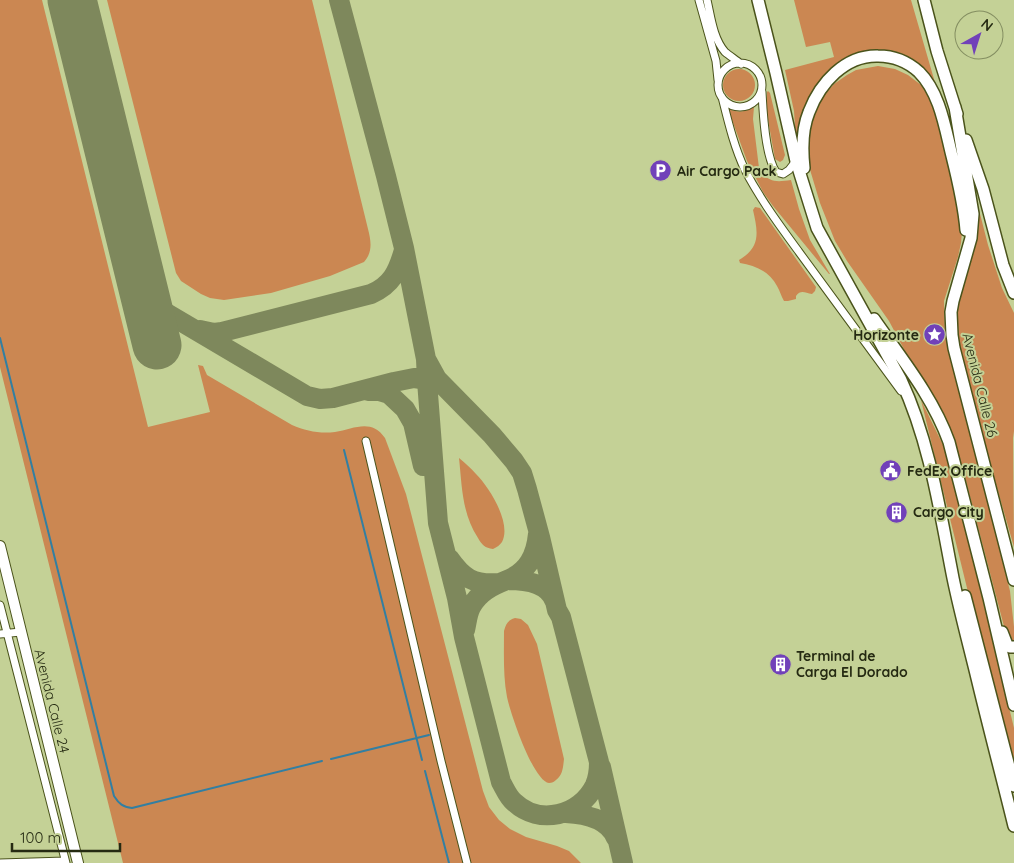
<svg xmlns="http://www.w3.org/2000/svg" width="1014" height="863" viewBox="0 0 1014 863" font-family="Quicksand,sans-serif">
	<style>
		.green { fill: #cb8752 }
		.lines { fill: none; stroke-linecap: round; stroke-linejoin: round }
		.stream { stroke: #327fa2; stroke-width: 2 }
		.taxiway { stroke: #7e885c; stroke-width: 20 }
		.runway { stroke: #7e885c; stroke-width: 49 }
		.street-casing { stroke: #4a531b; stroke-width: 9 }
		.secondary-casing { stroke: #4a531b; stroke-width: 12 }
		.primary-casing { stroke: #4a531b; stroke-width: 14 }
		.street { stroke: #fff; stroke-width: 7 }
		.secondary { stroke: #fff; stroke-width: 10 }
		.primary { stroke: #fff; stroke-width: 11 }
		.labels { text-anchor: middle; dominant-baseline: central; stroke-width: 4; stroke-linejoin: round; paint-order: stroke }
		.poi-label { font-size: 14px; font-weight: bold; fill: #252a12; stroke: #c4d196; text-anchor: start }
		.street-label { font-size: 14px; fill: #252a12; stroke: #c4d196 }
	</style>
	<rect width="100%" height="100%" fill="#c4d196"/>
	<path class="green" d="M0,0H42L148,427L210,412L198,365L203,366L207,375L292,425C306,431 320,434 335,432C354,429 371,418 385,438L406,494L483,791L489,807L499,820L510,829L526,837L557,846L569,851L581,863H123L0,367Z
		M107,0H312L368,229C371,241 373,252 364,262L330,276L271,293L224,300L210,298L201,294L181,281L176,273Z
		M794,0H911L936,86L892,54L830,70L797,159L794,111L785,70L834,57L830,42L806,47Z
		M878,66L895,69L908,75L921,85L936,107L963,220L961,243L958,257L944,301L945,334L1010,591L1014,627V641L1010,642L1006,634L966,481L954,439L915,370L889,321L847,261L835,241L820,203L808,163L807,152L809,128L817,106L823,96L834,84L847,75L856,70Z
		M723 85a16 16 0 1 1 32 0a16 16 0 1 1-32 0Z
		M768,91L770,93L785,155L783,160L780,162L775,159L767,114V92Z
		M754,107L753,119L759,168C768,183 776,182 791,180L799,209L810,240L830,274H829L773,206L763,192L747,161L728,109C738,113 745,112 754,107Z
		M977,206H978L988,245L1002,288L1014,313V431L1013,438L1014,547L987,453L977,411L963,363L956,332L954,316Z
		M755,207L760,208L816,287L815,291L812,294C805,293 801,289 796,296V299L788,301H784C781,296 780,291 777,286C770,272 755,265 740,263L739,260C761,247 758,232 753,210Z
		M921,400L944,447L969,543L1014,728V766L967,588Z
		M459,458C465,463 471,468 476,474C489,487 512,523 502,542C500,545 497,547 493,549C485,548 482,545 478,538C462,514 462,486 459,458Z
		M515,618L521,619L528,625L537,644L564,759C563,767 563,775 556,780C554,782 552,783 549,783C533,781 510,712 507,697C503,676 504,653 504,631C506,624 508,620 515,618Z"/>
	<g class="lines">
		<path class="stream" d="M0,338L114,796C119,804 123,807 132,808L322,761
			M344,450L422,760
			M331,759L429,735
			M425,771L449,863"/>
		<path class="taxiway" d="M339,0L386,176L404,248L426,359L427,381L438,523L457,598L464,637L501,782C505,789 508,797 514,802C539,826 580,816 595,785C598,778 599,770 599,762L561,617L557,610L540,537L527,489L522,473L514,461L492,435L437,379L426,359
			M141,282C146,292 149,300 158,308L307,396L320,399L333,398L394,382L414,378L421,379L439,383
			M200,330L214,333L222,332L371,294C392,285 398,271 404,250
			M368,391H379L389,394L405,409L413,423L423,466
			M449,558C463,578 473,585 499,583
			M508,580C524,580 549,583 555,602
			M465,630C467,622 467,615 471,607C479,592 492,586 507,580C528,572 536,555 538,534
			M601,767L623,863
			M566,813C585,814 608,818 616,838"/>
		<path class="runway" d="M72,0L157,345"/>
		<defs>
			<path id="street" d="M699,0L716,61L718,80
				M707,0C711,17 713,38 725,52C730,56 736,60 741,64
				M718 85a22 22 0 1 1 44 0a22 22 0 1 1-44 0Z
				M762,92C763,112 765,156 776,172L783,174L789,170L796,161
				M722,97C728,121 734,147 745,170C760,199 780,226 799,252C833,299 867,345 901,391
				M366,441L441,761L467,863
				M0,605L66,863
				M0,634L21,632
				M0,863L65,861"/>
			<path id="secondary" d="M0,546L78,863"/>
			<path id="primary" d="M758,0L776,73L796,161L817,228L901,380C930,442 940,512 953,578C960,612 969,645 977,678C989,728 1002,777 1014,826
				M924,0L937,51L957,114
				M955,107L973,214L971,238L953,301L951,312L952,335L954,348L1014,580
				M966,140L983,189L1003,265L1014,293
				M804,168C802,150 802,129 809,112C820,83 845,55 878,56C893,56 908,62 919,72C940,93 945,128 952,156C958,180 964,205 966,230
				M874,319C901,358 933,397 949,442L989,598L1014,705
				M965,596L1014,786
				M1002,632L1007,645L1010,647H1014"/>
		</defs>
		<use href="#street" class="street-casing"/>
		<use href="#secondary" class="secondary-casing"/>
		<use href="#primary" class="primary-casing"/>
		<use href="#street" class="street"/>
		<use href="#secondary" class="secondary"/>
		<use href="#primary" class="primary"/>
	</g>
	<defs>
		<symbol id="parking-disc" viewBox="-11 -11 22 22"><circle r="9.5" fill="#7141b9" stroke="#c4d196"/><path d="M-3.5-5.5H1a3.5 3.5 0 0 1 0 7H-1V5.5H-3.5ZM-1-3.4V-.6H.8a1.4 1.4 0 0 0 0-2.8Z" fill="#fff"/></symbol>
		<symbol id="sight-disc" viewBox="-11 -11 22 22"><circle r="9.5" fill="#7141b9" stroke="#c4d196"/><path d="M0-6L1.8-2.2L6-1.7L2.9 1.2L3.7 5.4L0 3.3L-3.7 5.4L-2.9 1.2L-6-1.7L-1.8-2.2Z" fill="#fff"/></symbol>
		<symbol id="civic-disc" viewBox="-11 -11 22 22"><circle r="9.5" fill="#7141b9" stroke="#c4d196"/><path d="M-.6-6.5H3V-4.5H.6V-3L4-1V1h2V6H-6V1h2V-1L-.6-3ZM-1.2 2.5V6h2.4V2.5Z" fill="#fff"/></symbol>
		<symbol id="building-disc" viewBox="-11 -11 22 22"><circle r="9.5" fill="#7141b9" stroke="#c4d196"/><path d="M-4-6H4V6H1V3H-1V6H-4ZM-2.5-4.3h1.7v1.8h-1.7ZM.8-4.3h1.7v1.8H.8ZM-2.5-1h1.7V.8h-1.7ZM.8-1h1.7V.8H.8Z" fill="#fff"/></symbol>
	</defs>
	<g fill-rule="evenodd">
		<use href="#parking-disc" x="648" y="158" width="25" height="25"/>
		<use href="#sight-disc" x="922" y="322" width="25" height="25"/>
		<use href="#civic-disc" x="878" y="458" width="25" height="25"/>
		<use href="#building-disc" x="884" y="500" width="25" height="25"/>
		<use href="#building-disc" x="768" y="652" width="25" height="25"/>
	</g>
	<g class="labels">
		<g class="poi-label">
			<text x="677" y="171">Air Cargo Pack</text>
			<text x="919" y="335" text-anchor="end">Horizonte</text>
			<text x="907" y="471">FedEx Office</text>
			<text x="913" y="512">Cargo City</text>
			<text x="796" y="656">Terminal de<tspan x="796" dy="16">Carga El Dorado</tspan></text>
		</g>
		<g class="street-label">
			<text transform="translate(980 385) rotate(76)">Avenida Calle 26</text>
			<text transform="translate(52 701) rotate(76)">Avenida Calle 24</text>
		</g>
	</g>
	<g transform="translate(979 35) rotate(39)"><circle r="24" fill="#c4d196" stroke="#848e61"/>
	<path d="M0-4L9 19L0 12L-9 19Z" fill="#7141b9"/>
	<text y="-8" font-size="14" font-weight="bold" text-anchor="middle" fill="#252a12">N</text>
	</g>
	<path d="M12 843v8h108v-8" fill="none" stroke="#252a12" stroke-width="2.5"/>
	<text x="20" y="843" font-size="15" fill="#252a12" stroke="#c4d196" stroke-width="4" paint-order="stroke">100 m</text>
</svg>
